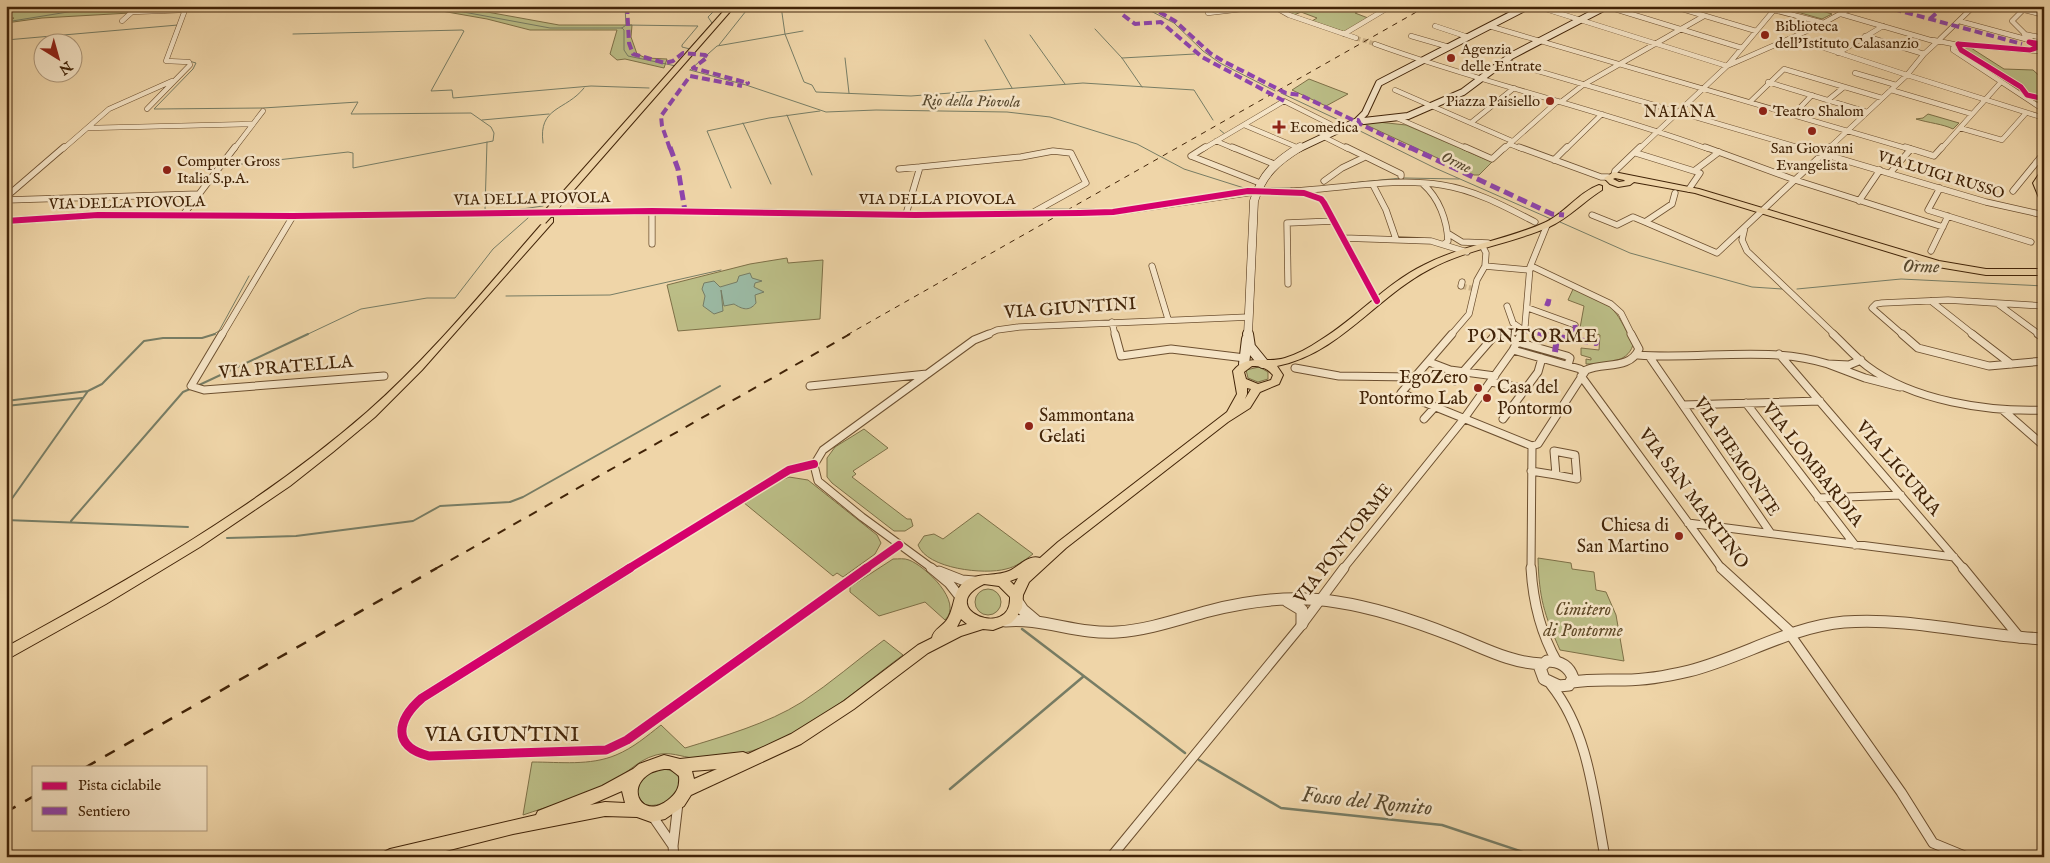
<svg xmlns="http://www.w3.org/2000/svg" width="2050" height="863" viewBox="0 0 2050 863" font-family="'IM FELL English',serif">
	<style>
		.green { fill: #bbbd86; stroke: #7e7047 }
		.water { fill: #9bb9a3; stroke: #777d65 }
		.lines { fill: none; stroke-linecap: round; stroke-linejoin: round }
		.stream-far2 { stroke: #777d65; stroke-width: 1 }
		.stream-far1 { stroke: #777d65; stroke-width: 2 }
		.stream { stroke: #777d65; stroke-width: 2.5 }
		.minor-tunnel-far1 { stroke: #ccb288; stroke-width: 4.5; stroke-dasharray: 4.5 2.5; stroke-linecap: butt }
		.minor-tunnel { stroke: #ccb288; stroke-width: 5.5; stroke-dasharray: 5.5 2.5; stroke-linecap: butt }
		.tertiary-tunnel { stroke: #ccb288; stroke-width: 7; stroke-dasharray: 7 4; stroke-linecap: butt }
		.minor-far3-casing { stroke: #6d5030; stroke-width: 5.5 }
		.minor-far2-casing { stroke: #6d5030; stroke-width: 7 }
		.minor-far1-casing { stroke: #6d5030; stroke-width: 9 }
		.minor-casing { stroke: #6d5030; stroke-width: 11 }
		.tertiary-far1-casing { stroke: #6d5030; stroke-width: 8 }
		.tertiary-casing { stroke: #6d5030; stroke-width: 13 }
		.secondary-far2-casing { stroke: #422408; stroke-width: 8 }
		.secondary-far1-casing { stroke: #422408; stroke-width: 9 }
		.secondary-casing { stroke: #422408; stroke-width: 12 }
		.primary-casing { stroke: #422408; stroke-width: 2 }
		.trunk-casing { stroke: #422408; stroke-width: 2 }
		.minor-far3 { stroke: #f5e4c6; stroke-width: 4.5 }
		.minor-far2 { stroke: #f5e4c6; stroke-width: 5.5 }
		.minor-far1 { stroke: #f5e4c6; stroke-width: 7 }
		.minor { stroke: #f5e4c6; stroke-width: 9 }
		.tertiary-far1 { stroke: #f5e4c6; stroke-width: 7 }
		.tertiary { stroke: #f5e4c6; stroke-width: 11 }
		.secondary-far2 { stroke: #f5e4c6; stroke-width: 6 }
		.secondary-far1 { stroke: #f5e4c6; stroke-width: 8 }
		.secondary { stroke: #f5e4c6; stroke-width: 10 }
		.primary { fill: #efd5a8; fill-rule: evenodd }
		.trunk { fill: #efd5a8; fill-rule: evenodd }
		.rail-far2 { stroke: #422408; stroke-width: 1; stroke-dasharray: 5.5 5.5; stroke-linecap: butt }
		.rail-far1 { stroke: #422408; stroke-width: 2; stroke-dasharray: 9 9; stroke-linecap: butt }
		.rail { stroke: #422408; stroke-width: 2.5; stroke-dasharray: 11 11; stroke-linecap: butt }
		.trunk-bridge-casing { stroke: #422408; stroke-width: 11; stroke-linecap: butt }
		.trunk-bridge { stroke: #efd5a8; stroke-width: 9 }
		.quiet-far2 { stroke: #8e44ad; stroke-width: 4; stroke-dasharray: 8 4; stroke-linecap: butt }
		.quiet-far1 { stroke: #8e44ad; stroke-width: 5; stroke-dasharray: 10 5; stroke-linecap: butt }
		.quiet { stroke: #8e44ad; stroke-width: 6; stroke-dasharray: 12 6; stroke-linecap: butt }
		.cycleway-far3-casing { stroke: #f5e4c6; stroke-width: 7 }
		.cycleway-far2-casing { stroke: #f5e4c6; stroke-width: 9 }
		.cycleway-far1-casing { stroke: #f5e4c6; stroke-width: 11 }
		.cycleway-casing { stroke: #f5e4c6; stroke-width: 12 }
		.cycleway-far3 { stroke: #d6006c; stroke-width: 5 }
		.cycleway-far2 { stroke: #d6006c; stroke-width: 6 }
		.cycleway-far1 { stroke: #d6006c; stroke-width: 8 }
		.cycleway { stroke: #d6006c; stroke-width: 9 }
		.poi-dot { fill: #8f2418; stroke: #f5e4c6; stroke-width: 2 }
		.labels { text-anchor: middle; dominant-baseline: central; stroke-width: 5; stroke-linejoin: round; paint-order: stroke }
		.far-poi-label { font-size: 15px; fill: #422408; stroke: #f5e4c6; text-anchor: start }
		.far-street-label { font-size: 15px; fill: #422408; stroke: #f5e4c6 }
		.far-water-label { font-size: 16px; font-style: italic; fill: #58492f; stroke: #f5e4c6 }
		.far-neighbourhood-label { font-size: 16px; letter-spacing: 1px; fill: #422408; stroke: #f5e4c6 }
		.street-label { font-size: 18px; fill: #422408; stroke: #f5e4c6 }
		.poi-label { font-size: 18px; fill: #422408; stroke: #f5e4c6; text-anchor: end }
		.park-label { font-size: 18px; font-style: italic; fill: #604a28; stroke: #f5e4c6 }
		.water-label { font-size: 19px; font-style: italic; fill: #58492f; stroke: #f5e4c6 }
		.quarter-label { font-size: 20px; letter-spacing: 1px; fill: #422408; stroke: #f5e4c6 }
		.near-street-label { font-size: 21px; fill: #422408; stroke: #f5e4c6 }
		.near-water-label { font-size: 22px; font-style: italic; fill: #58492f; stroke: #f5e4c6 }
	</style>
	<rect width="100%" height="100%" fill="#efd5a8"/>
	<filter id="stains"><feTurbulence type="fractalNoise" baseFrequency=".004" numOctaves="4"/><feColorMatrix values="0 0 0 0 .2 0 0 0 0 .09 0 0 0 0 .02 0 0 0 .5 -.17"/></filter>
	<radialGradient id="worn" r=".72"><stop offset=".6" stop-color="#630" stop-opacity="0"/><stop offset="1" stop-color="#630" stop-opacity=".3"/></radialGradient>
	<path class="green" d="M130,6H253L42,18L6,23L14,18H6V11Z
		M413,6H454L559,25H632L631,37L637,54L646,58L667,59L664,68L625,59L617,60L610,54L617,30H530L487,19Z
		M1277,6H1369L1355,13L1368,18L1345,32L1312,21L1317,18L1301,12L1294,15Z
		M1798,6H1806L1832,14L1822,19L1790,10Z
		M1962,48H1971L2004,69L2033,70L2044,80V106L1959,51Z
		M1309,79L1348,94L1326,106L1292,90Z
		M1928,114L1959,123L1953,129C1943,124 1929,123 1916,119L1923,118Z
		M1378,122L1406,125L1492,162L1479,175H1474L1362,123Z
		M787,258L788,263L823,260L820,319L678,331L667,285L750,264Z
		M1574,287C1614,306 1614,305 1633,345C1627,364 1604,363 1586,364V359L1591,360V358L1581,355V348L1599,350L1600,335L1580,328L1584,306L1568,300Z
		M1259,367L1268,372V379L1258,382L1248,378L1246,370Z
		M864,429L888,448L853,471L856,474L852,477L907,519H911L913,526L905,531H894L832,483L827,477V458L835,447Z
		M789,477L808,480L877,535L881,543L875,554L843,577L837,573L833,576L743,502L779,481Z
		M978,513L1033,554C1025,560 1016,567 1006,569C985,575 927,569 918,545L924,536L934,534L943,539Z
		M1538,558L1571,563L1572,569L1594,572L1596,590L1606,592L1616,615L1624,661L1560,650C1544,614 1539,598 1538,558Z
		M893,559C899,559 904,558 909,560C925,566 964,602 945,620L925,602L879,616L850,592V587Z
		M975 602a13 13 0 1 1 26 0a13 13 0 1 1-26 0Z
		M884,640L903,655C850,694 795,747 728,756C717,758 704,759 694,758C681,757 670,751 656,755C636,760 621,780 602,788C577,799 549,806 523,815L532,762C560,762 590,766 616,755C633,748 647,736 661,725L685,748C724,736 767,724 802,702C831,683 857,660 884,640Z
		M662,769C696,771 674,810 646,805L638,797C635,781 648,772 662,769Z"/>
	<path class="water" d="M750,273L752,278L762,281L755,283L754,287L764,292L755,295L756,303C749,312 742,309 734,304L724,306L721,290L723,311L714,314L703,306L705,296L702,289L704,283L714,281L720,287L737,282L739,276Z"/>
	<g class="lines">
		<path class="stream-far2" d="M431,6L550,28H622
			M625,6L626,25
			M781,6L785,34L804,82L812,85L816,92L911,96L1083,83L1194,90L1213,120
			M1141,6L1174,23L1203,51L1220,63L1275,91
			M6,12L145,6
			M6,22L74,11
			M622,28L624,30V50L628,56L676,66
			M622,28L626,25L698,26L682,45V47L690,49
			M1095,29L1122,58L1142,87
			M293,34L462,30L464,31L431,91L452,90L453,98L591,86L649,88
			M1030,35L1065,84
			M6,40L178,25
			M985,40L1012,88
			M719,45L750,6
			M690,48L712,23L708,17L719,6
			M845,58L849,93
			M1122,58L1195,54
			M189,61L196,63L193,69L154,109L263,108L358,102L351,114L471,113L491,127L494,133L493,141L353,168V153L348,152L233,165
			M690,70L746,85L826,112L876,110L1007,112L1050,117L1137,144L1184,169L1244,188
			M690,70L717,46L803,31
			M1281,93L1345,123
			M787,115L812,175
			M482,120L549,114
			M743,123L771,184
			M1352,127L1435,168L1551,219
			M1220,130L1226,135
			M487,142L485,209L488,210
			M543,143C538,106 566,111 584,88
			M1404,178L1459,179
			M1351,183L1401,178
			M731,188L707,131L769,118L820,111
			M1264,188H1292
			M577,208H599
			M746,209L882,211
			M1044,209H1068
			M1078,209H1098
			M515,210L543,206
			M1008,210H1033
			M1560,222L1630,253L1752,287L1782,289
			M1797,289L1901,279L2044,286
			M506,296L610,295L721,270
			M212,335L219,331L249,276
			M306,335L361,309L427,298H455L493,249L528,218"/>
		<path class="stream-far1" d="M197,386L308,334
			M6,401L88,391
			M6,406L82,398
			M6,507L88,391L102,384L144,341L163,338H202L215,334
			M6,520L188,527
			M71,521L183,392L190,389
			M227,538L296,536L413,521L440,506L510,502L523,497L720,386"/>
		<path class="stream" d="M1022,629L1185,753
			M1199,760L1281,808L1442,825L1538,857
			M950,789L1084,676"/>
		<path class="minor-tunnel-far1" d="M1356,38L1375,44"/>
		<path class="minor-tunnel" d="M1461,286L1475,289"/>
		<path class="tertiary-tunnel" d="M1051,213H1080"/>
		<defs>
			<path id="minor-far3" d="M1273,6L1289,15L1356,38
				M1536,6L1727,66
				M1605,6L1742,48
				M1672,6L1756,31
				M1757,6L1774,10
				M1788,6L1774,10L1824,23
				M2008,6L2044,15
				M2023,10L2012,21L2040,49
				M1208,13L1268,6
				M1841,14L1937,42L1924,54
				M122,21L132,12L185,10L166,61L189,62L190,65L147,109
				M1959,21L2029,40
				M1435,26L1468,37
				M1489,26L1909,149
				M1344,34L1391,6
				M2024,34L2044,38
				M1411,36L1449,47
				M1794,38L1907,75L1924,54L1865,36
				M1933,40L1953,44L2037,51
				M1940,42V39L1974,6
				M1375,44C1484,84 1599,109 1708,149
				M1960,47L1953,48V50L2044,110
				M1838,53L1883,26
				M1504,61L1804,149
				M1727,66L1816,27L1849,9L1840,6
				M1855,73L1896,85
				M1768,82L1867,112
				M1395,90L1512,141
				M1891,90L1972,114
				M1828,100L1844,87
				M1561,102L1583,85L1704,16
				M1750,102L1784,69L1882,98
				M1793,115L1812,95
				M1397,118L1468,149
				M1472,122L1514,88
				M1244,125L1299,148
				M89,128L252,124
				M1960,128L2002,140L2026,113
				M1324,137L1348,149
				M1216,141L1235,149
				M1509,144L1522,149
				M63,149L109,109L172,81
				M234,149L263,111
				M1203,149L1284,101L1330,124L1317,131L1326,135
				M1504,149L1558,101
				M1566,149L1602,114
				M1639,149L1727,66L1774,10
				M1828,149L1907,75L2044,118
				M1941,149L2001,82"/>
			<path id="minor-far2" d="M1232,147L1274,164
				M1346,147L1401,174V176
				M1465,147L1492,159L1505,147
				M1519,147L1601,177H1608
				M1705,147L1795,180L1943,227
				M1800,147L1986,202L2044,215
				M1905,147L1934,156L1942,147
				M1636,153L1694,171
				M1191,156L1205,147
				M1191,156L1260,183
				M1554,160L1567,147
				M899,169L920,167
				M1890,173L1911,149
				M1614,175L1615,171L1640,147
				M1324,181L1342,168L1365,157
				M1423,184C1439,198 1447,220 1448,241L1444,244
				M1373,185L1386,210L1396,239
				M1940,188L1928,210L2031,242
				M1689,189L1700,173L1694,171L1719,152
				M1257,191L1295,192
				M1292,191C1342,189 1393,177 1442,185C1475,190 1506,207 1535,222
				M2013,191L2044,153
				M1306,193L1321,199L1324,203L1377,301
				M1675,193L1672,204L1645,222L1717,253L1830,147
				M6,197L64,147
				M6,200L199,194
				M1859,201L1880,170
				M652,211V244
				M906,214L920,167L1021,157L1053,151L1071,153L1086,183L1032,213
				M183,215L235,147
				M1592,215L1617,225L1633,217L1645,222
				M1745,227L1742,240L1747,251L1835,335
				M1449,234L1462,242L1488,243
				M1344,238L1431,241L1467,252
				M1931,251L1948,216
				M1152,266L1168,319
				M1485,266L1530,270
				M1531,266L1611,304L1621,313L1632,335
				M1288,284L1287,223L1334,221
				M1461,286L1462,282
				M1931,301L1974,335
				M1998,304L2040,335
				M1507,306L1513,323L1523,330
				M1528,308L1575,325
				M1112,322L1115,335
				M222,335L293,216
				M986,335L997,330L1019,327L1249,317
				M1451,335L1469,314L1477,280L1485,266L1486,253L1483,247
				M1495,335L1499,330L1506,335
				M1521,335L1525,326L1530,267L1547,225
				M1903,335L1872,308L1876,304L1882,303L1948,300L2044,306"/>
			<path id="minor-far1" d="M222,334L191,386L204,390L384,376
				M1115,334L1121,356L1171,349L1245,358
				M1452,334L1401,393L1532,446L1538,444L1586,370C1604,362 1630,370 1639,349L1631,334
				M1504,334L1517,342L1567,356L1570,358L1568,365
				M1833,334C1844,344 1855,357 1867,366C1913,401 1988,412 2044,410
				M1902,334L1918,348L1989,366L2044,361
				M1972,334L2011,364
				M2038,334L2044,338
				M1513,350L1580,369L1583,372
				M1779,354L1964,569
				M1638,355C1702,360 1765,345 1828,364
				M1649,356L1770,532
				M1861,360L1849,365L1828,364L1865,378L1900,387
				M1429,362L1450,370L1495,376
				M1295,368L1339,376L1413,377
				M1581,376L1722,569
				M1455,381L1496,334
				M1491,382L1526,389
				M810,386L927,374
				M1746,403L1855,545
				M1683,405L1820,401
				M2004,411L2044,446
				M1424,419L1434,408
				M1503,419L1538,372L1542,358
				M1554,451L1575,455L1577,479L1556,475Z
				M1531,471L1556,475
				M1818,498L1901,495
				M1688,523L1954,557
				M628,569L789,470L814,464
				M865,569L899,545
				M933,569L862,517L818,481L814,465L823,450L974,340L989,334
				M1343,569L1463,420L1513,350L1521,334
				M1531,569L1532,446"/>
			<path id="minor" d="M630,568L422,698C397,720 391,746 429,756L606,750L627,740L867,568
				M931,568L949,583L960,597
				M1531,568C1533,602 1540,632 1557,662
				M1721,568L1792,633
				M1963,568L2020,638
				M939,571L962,580L974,581
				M1789,633L1901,792L1933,843L1967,857
				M1551,685C1589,732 1594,800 1605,857
				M651,814L673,846
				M674,857L673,846L678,803
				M1111,857L1300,627L1344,568"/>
			<path id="tertiary-far1" d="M1080,213L1113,212L1257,191
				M6,221L98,215L293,216L652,211L915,215L1051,213"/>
			<path id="tertiary" d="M1017,601L1023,610L1036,621
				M1287,601L1302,610V624
				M1005,621C1041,617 1079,635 1117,632C1149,630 1179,619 1209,611C1251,600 1294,595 1337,602C1377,608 1415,621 1453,636C1482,647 1510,663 1542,664
				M1547,661C1560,661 1569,666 1573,678L1569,685L1559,686L1544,679L1540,668Z
				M1572,682C1590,679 1607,680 1625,680C1646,680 1668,676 1689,671C1741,658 1789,627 1844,622C1911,617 1978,636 2044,639"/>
			<path id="secondary-far2" d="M1356,122L1365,113L1379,83L1528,6
				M1298,149L1355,122L1408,116L1463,92L1511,56L1607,6"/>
			<path id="secondary-far1" d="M1248,335L1254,201C1262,174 1277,161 1300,147"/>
			<path id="secondary" d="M1248,334L1250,347L1263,363
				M1244,364L1247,339"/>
			<path id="primary" d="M2041,171H2044V179L2041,183L2044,189V203L2040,200L2033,183Z
				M1614,172L1699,189L1939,261L1986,269H2044V275H1986L1938,267L1695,193L1634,182L1630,185L1618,187L1610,184L1604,178ZM1615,178L1624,180L1625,181L1619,182L1613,179Z
				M1599,185L1602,186V190C1584,201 1569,218 1549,227C1510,244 1467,249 1430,269C1376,297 1339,354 1277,366L1283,375L1279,384L1260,392L1250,408L1228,422L1066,548L1029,582L1023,595L1022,608L1016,618L1011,623L993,630L983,629L961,636L928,653L854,709L801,744L691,795L684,806L665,819L651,822L637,817L605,816L513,834L422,857H382L384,852L390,849L536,815L538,811L602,786L633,769L639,764L664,755L680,759L743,752L748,754L791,734L844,701L918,645L932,638C933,629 944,626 948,618C955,606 953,591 964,582C977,572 994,577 1009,571C1019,567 1028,554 1040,558L1058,542L1227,412L1237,394L1233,371C1247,353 1266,364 1285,358C1297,354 1309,348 1319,341C1356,319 1385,284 1424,265C1462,245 1507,240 1546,222C1565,213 1579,192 1599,185ZM1252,366C1261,366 1267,368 1273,375L1271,380L1258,384L1246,379L1244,372ZM1247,388L1251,389L1245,399L1247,394ZM1018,578L1014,585L1010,581ZM984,584L999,586L1010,597C1012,641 933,608 984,584ZM961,619L967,624L957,627ZM664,769H670L679,776C680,787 677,793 668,800C643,820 625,789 649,774C653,771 659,770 664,769ZM717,769L694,779L692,771ZM622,791L625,803L605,802L590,805Z"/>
			<path id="trunk" d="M728,6H735L559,207H553V203Z
				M550,217L553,218V222L422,370L375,417L333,452L290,486L200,547L106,604L6,660V647C132,578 258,507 367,412C433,354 489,284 547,218Z"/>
		</defs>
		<use href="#minor-far3" class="minor-far3-casing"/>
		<use href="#minor-far2" class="minor-far2-casing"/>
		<use href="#minor-far1" class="minor-far1-casing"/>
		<use href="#minor" class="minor-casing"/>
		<use href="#tertiary-far1" class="tertiary-far1-casing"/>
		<use href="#tertiary" class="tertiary-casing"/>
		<use href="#secondary-far2" class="secondary-far2-casing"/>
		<use href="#secondary-far1" class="secondary-far1-casing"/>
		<use href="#secondary" class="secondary-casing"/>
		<use href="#primary" class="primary-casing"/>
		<use href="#trunk" class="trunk-casing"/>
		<use href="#minor-far3" class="minor-far3"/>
		<use href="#minor-far2" class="minor-far2"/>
		<use href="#minor-far1" class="minor-far1"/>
		<use href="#minor" class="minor"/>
		<use href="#tertiary-far1" class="tertiary-far1"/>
		<use href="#tertiary" class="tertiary"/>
		<use href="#secondary-far2" class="secondary-far2"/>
		<use href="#secondary-far1" class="secondary-far1"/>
		<use href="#secondary" class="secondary"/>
		<use href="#primary" class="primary"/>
		<use href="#trunk" class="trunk"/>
		<path class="rail-far2" d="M847,335L1427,6"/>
		<path class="rail-far1" d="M435,569L850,334"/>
		<path class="rail" d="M86,767L437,568
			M6,812L34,796"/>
		<defs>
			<path id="trunk-bridge" d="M542,220L556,205"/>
		</defs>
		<use href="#trunk-bridge" class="trunk-bridge-casing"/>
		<use href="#trunk-bridge" class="trunk-bridge"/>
		<path class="quiet-far2" d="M627,6L629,43L633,54L665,63L673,61L683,53L705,55L708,57L693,68L748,83L746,84
			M1149,6L1175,21L1210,53L1223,61L1286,93L1300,95L1353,120H1358L1360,124L1411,149
			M1882,6L2022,44
			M1849,9L1854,6
			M1123,15L1135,24L1161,22L1202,57L1284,101
			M1930,19L1944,6
			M670,149L662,126L661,116L690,76L742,86"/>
		<path class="quiet-far1" d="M670,147L678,169L685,211
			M1409,147L1552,214L1564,215
			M1545,303L1548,304L1549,299
			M1575,325L1576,335
			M1523,330L1548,335"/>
		<path class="quiet" d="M1541,334L1596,343L1597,338
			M1576,334V341
			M1555,352L1557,338"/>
		<defs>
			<path id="cycleway-far3" d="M1958,44L2030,50L2039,47L2029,42L2044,44
				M1958,44L1961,50L2021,87L2027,95L2044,99"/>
			<path id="cycleway-far2" d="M6,221L98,215L293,216L652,211L915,215L1080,213L1113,212L1248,191L1304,193L1321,199L1324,203L1377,301"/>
			<path id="cycleway-far1" d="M628,569L789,470L814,464
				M865,569L899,545"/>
			<path id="cycleway" d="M630,568L422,698C397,720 391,746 429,756L606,750L627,740L867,568"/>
		</defs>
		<use href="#cycleway-far3" class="cycleway-far3-casing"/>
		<use href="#cycleway-far2" class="cycleway-far2-casing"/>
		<use href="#cycleway-far1" class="cycleway-far1-casing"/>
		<use href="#cycleway" class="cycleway-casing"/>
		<use href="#cycleway-far3" class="cycleway-far3"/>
		<use href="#cycleway-far2" class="cycleway-far2"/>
		<use href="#cycleway-far1" class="cycleway-far1"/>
		<use href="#cycleway" class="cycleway"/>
	</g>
	<g class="poi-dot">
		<circle cx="1765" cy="35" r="5"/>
		<circle cx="1451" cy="58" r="5"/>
		<circle cx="1550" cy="101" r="5"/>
		<circle cx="1763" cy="111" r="5"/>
		<path d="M1276.5 119.5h5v5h5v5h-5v5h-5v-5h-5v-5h5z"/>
		<circle cx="1812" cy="131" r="5"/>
		<circle cx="167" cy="170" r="5"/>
		<circle cx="1478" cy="388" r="5"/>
		<circle cx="1487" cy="398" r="5"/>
		<circle cx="1029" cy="426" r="5"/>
		<circle cx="1679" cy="536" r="5"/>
	</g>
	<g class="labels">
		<g class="far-poi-label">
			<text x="1775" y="26">Biblioteca<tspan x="1775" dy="17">dell'Istituto Calasanzio</tspan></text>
			<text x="1461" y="49">Agenzia<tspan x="1461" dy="17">delle Entrate</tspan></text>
			<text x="1540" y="101" text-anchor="end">Piazza Paisiello</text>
			<text x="1773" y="111">Teatro Shalom</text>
			<text x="1290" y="127">Ecomedica</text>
			<text x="1812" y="148" text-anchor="middle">San Giovanni<tspan x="1812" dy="17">Evangelista</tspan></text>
			<text x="177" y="161">Computer Gross<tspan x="177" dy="17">Italia S.p.A.</tspan></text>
		</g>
		<g class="far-street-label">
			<text transform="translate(1941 175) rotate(17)">VIA LUIGI RUSSO</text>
			<text transform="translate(532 199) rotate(-1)">VIA DELLA PIOVOLA</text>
			<text x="937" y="199">VIA DELLA PIOVOLA</text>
			<text transform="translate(127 203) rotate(-1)">VIA DELLA PIOVOLA</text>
		</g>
		<g class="far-water-label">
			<text transform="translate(971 102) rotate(1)">Rio della Piovola</text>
			<text transform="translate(1456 163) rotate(25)">Orme</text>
		</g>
		<g class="far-neighbourhood-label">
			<text x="1680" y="113">NAIANA</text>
		</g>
		<g class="street-label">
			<text transform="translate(1070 309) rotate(-4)">VIA GIUNTINI</text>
			<text transform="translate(286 368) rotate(-5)">VIA PRATELLA</text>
			<text transform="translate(1736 457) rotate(56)">VIA PIEMONTE</text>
			<text transform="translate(1812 465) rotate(52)">VIA LOMBARDIA</text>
			<text transform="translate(1898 469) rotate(49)">VIA LIGURIA</text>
			<text transform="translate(1693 499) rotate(53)">VIA SAN MARTINO</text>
			<text transform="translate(1344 544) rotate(-52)">VIA PONTORME</text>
		</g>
		<g class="poi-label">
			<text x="1468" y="378">EgoZero<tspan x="1468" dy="21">Pontormo Lab</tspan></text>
			<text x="1497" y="388" text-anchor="start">Casa del<tspan x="1497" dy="21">Pontormo</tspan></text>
			<text x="1039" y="416" text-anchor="start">Sammontana<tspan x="1039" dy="21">Gelati</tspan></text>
			<text x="1669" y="526">Chiesa di<tspan x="1669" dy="21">San Martino</tspan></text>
		</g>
		<g class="park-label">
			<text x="1583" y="610">Cimitero<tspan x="1583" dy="21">di Pontorme</tspan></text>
		</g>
		<g class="water-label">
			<text transform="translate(1921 267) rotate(1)">Orme</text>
		</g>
		<g class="quarter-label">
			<text x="1533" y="336">PONTORME</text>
		</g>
		<g class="near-street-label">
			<text x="502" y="735">VIA GIUNTINI</text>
		</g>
		<g class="near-water-label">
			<text transform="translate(1367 802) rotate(6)">Fosso del Romito</text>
		</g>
	</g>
	<rect width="2050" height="863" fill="none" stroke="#efd5a8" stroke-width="25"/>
	<rect x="8" y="8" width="2035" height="848" fill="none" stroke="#422408" stroke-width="2.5"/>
	<rect x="12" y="12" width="2025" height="838" fill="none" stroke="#422408"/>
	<rect x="32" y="766" width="175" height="65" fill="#f5e4c6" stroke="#ad977a"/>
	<rect x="42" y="782" width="25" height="8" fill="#d6006c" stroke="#ad977a"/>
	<text x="78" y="790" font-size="15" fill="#422408">Pista ciclabile</text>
	<rect x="42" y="807" width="25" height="8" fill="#8e44ad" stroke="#ad977a"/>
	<text x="78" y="816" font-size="15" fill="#422408">Sentiero</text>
	<g transform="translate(58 58) rotate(143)"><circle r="24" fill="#f5e4c6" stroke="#ad977a"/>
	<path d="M0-4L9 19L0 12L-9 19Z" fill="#8f2418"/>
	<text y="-8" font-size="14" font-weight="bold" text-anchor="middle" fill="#422408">N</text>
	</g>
	<rect width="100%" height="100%" filter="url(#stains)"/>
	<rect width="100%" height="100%" fill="url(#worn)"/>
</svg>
